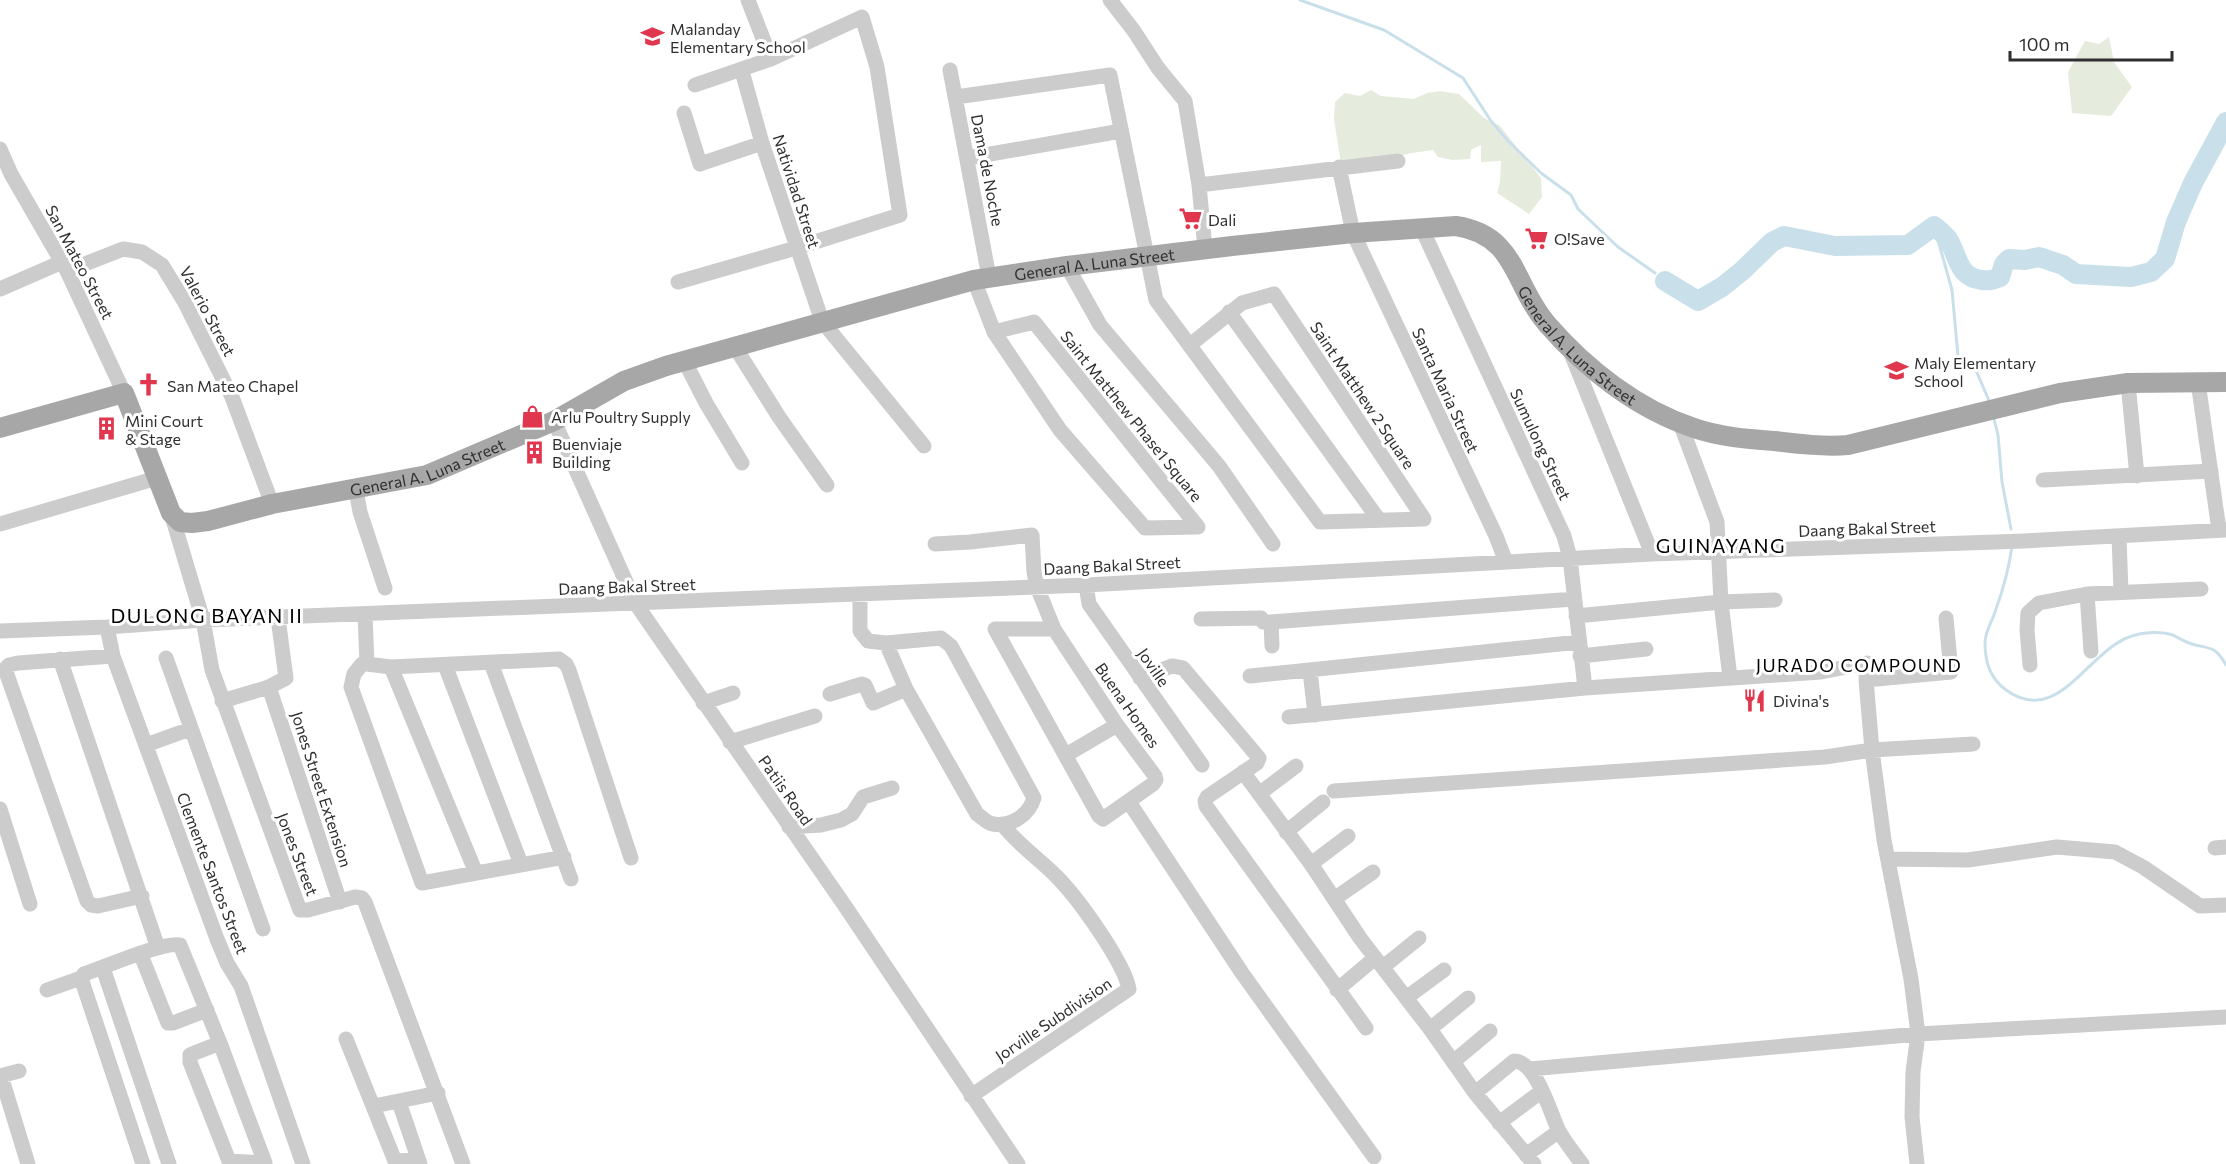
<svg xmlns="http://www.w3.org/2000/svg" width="2226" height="1164" viewBox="0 0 2226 1164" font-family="Commissioner,sans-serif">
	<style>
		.green { fill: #e6ecdd }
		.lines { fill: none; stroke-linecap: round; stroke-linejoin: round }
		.stream { stroke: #c9e0eb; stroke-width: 3 }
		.river { stroke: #c9e0eb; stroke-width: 20 }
		.minor { stroke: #ccc; stroke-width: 15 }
		.major { stroke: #a7a7a7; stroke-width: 20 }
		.labels { text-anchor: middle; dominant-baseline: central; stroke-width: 6; stroke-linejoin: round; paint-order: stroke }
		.poi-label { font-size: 16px; fill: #2f2f2f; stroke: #fff; text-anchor: start }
		.street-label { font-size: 16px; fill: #2f2f2f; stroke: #fff }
		.neighbourhood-label { font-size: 18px; letter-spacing: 1.5px; fill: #000; stroke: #fff }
		.quarter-label { font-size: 20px; letter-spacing: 1.5px; fill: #000; stroke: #fff }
	</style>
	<rect width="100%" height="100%" fill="#fff"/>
	<path class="green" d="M2109,37L2114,62L2132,87L2111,116L2072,113L2068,72L2085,41L2099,44Z
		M1371,90L1381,96L1414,99L1427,93L1440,91L1459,94L1484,118L1500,126L1541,178L1542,197L1529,214L1497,193L1500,182L1501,161L1481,162V145L1471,150L1470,159L1453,160L1438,157L1433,150L1412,153L1391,158L1341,164L1334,119L1335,102L1345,93L1360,96Z"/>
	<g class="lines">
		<path class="stream" d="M1300,0L1384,30L1463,78L1491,121L1508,141L1541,173L1571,195L1578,209L1618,247L1655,273
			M1934,226L1952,290L1958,356L1975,368L1990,403
			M1993,415L1998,435L2002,482L2011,529
			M2012,546C2009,569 2003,590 1995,612C1992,621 1985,633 1985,642C1985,663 1990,678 2006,690C2059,728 2087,650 2132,636C2144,632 2161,631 2173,635C2178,638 2184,641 2189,643C2208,650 2214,643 2226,665"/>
		<path class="river" d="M1665,281L1698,301L1722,287L1742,271L1772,242L1784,236L1835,246L1908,245L1934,226C1939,230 1944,234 1948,239C1959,257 1957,277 1982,280C1990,281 1993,280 2000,277L2004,264L2009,259L2025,260L2039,257L2063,265L2076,274L2131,277L2151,272L2165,259L2176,222L2193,183L2226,122"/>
		<path class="minor" d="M748,0L771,59
			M1110,0L1134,31L1158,68L1185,101L1199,185L1205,249
			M950,70L989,277
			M742,71L762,143L822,321L924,446
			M956,97L1110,75L1156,300L1320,522L1424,519
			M684,113L700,164L762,143
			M0,149L11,174L67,271L124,393
			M968,158L1121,131
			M1339,167L1353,233L1496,536L1506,562
			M1199,185L1398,161
			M1422,229L1564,536L1570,558L1585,688
			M1067,266L1100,325L1219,466L1273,544
			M67,271L123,249L142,252L162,265L184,301L232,397L272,504
			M974,280L994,332L1060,430L1145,528L1198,527
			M678,282L796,248L900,215L877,67L862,17L771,59L695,85
			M0,289L62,262
			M1229,312L1379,520
			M994,332L1034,322L1198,527
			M1190,345L1242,303L1274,294L1424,519
			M735,347L779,417L827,485
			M1570,351L1652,554
			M684,360L706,403L742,463
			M2198,382L2219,530
			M2128,383L2137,476
			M554,421L636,604L845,906L1018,1164
			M1680,423L1717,522L1721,602L1730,678
			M2043,480L2211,471
			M356,490L360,512L385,588
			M171,513L203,620L212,670L298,905L300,910H308L355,897L362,898L365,902L463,1164
			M0,524L157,478
			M2119,536L2121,592
			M935,544L970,542L1032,535L1034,572L1037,587L1054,629L1117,725L1155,776L1156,780L1153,784L1103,819L1099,816L995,629H1054
			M1086,585L1089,604L1202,765
			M860,594V631L868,641L886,643L941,638L951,646L1034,798C1029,815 1011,827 993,824C987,823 982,817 977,814L906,689L886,643
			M2087,594L2091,651
			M365,614L367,664H362L354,674L351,687L422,883L564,857
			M1576,616L1721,602L1775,600
			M1201,619L1261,618L1263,622H1271L1574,599
			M1271,622L1272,646
			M107,627L113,656L217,939L227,963L241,986L303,1164
			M0,631L107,627L203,620L1086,585L1652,554L2024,541L2226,530
			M113,656L18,663L9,665L5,669L87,901L91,905L98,906L142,896
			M1580,656L1646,649
			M166,658L263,929
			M60,659L158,948
			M491,663L571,879
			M367,664L391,667L559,659L566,664L569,670L631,858
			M445,665L521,864
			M2030,665L2027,630L2028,613L2039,603L2087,594L2201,589
			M391,667L476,873
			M1310,671L1315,715
			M1250,676L1579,642
			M1140,678L1172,666L1183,668L1259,758L1257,763L1207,797L1205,801L1206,806L1366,1028
			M1866,680L1951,672L1946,618
			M269,687L340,902
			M830,694L862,684L865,685L873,703L906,689
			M222,701L269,687L286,678L278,618
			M703,703L733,693
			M1289,717L1585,688L1821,672L1867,663L1866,680L1872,750L1884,840L1911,979L1918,1034L1913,1072L1912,1117L1917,1164
			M730,742L815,716
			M146,745L190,729
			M1066,755L1117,725
			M1243,772L1311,864L1360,938L1430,1029L1475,1093L1534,1164
			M1334,791L1825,757L1872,750L1973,744
			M1259,794L1296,766
			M1129,802L1242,973L1374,1157
			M0,809L30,904
			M789,827L821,825L841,820L852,814L863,797L892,788
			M1286,832L1323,802
			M2215,848L2226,847
			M1888,859L1968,860L2057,847L2115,852L2143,867L2200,906L2226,905
			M1311,864L1348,836
			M1334,899L1373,872
			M141,955L168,1023H173L207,1010
			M1383,967L1419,938
			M103,968L169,1164
			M47,990L81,978
			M1337,990L1375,958
			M1406,998L1444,970
			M1430,1029L1468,998
			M346,1039L395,1161L418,1160
			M1453,1062L1490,1031
			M1530,1069L1918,1034L2226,1017
			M0,1076L19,1071
			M1,1076L28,1164
			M1475,1093L1514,1061C1536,1061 1550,1112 1558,1129C1564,1141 1574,1153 1582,1164
			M971,1096L1129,989C1124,962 1079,900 1059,879C1041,860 1019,846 1002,824
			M399,1102L420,1164
			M374,1106L438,1093
			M1499,1123L1542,1091
			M1526,1155L1559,1131
			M143,1164L81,978L84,974C103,968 163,941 180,945L220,1043L265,1163L229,1161L190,1062V1055L192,1054L220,1043"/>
		<path class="major" id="s1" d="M0,428L124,393L171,513L180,522L192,523L208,521L272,504L427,475L554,421L624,381L666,366L974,280L1067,266L1232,246L1353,233L1456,226C1517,235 1513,285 1547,324C1586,369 1637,409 1694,428C1720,437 1748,439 1775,441C1799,444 1824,447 1848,445L2060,393L2128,383L2226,382"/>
	</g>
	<defs>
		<symbol id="school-bare" viewBox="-9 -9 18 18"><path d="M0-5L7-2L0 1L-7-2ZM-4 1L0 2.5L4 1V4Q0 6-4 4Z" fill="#e0364e" stroke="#fff" stroke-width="2.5" paint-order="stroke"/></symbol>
		<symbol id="supermarket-bare" viewBox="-9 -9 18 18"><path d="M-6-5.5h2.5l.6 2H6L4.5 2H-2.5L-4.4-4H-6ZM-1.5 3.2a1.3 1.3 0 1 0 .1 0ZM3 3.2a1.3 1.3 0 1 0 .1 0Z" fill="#e0364e" stroke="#fff" stroke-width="2.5" paint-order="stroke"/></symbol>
		<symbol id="church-bare" viewBox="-9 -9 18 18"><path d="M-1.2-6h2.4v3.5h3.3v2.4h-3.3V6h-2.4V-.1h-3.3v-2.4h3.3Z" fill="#e0364e" stroke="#fff" stroke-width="2.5" paint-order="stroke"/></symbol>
		<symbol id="shop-bare" viewBox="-9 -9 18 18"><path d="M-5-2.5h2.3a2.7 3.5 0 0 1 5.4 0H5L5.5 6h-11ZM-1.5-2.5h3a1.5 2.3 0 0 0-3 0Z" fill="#e0364e" stroke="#fff" stroke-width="2.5" paint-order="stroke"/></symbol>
		<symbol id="building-bare" viewBox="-9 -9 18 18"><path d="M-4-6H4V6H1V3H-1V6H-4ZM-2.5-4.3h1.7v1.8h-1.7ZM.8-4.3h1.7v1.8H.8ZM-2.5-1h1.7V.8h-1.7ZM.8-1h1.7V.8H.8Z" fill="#e0364e" stroke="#fff" stroke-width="2.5" paint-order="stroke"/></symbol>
		<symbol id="restaurant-bare" viewBox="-9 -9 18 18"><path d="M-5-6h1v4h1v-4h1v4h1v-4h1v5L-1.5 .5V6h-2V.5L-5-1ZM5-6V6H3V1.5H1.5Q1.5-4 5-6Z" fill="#e0364e" stroke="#fff" stroke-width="2.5" paint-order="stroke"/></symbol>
	</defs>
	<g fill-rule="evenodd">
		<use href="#school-bare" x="636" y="20" width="33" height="33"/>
		<use href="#supermarket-bare" x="1174" y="202" width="33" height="33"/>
		<use href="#supermarket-bare" x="1520" y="222" width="33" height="33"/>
		<use href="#school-bare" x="1880" y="354" width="33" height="33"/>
		<use href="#church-bare" x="132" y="368" width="33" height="33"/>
		<use href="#shop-bare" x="516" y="400" width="33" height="33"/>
		<use href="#building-bare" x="90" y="412" width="33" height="33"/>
		<use href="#building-bare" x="518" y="436" width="33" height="33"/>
		<use href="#restaurant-bare" x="1738" y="684" width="33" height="33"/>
	</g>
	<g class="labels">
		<g class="poi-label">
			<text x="670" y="28">Malanday<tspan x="670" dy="18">Elementary School</tspan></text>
			<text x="1208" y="219">Dali</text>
			<text x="1554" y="238">O!Save</text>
			<text x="1914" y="362">Maly Elementary<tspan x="1914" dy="18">School</tspan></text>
			<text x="167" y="385">San Mateo Chapel</text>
			<text x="551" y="416">Arlu Poultry Supply</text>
			<text x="125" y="420">Mini Court<tspan x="125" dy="18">&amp; Stage</tspan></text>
			<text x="552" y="443">Buenviaje<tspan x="552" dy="18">Building</tspan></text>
			<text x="1773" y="700">Divina's</text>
		</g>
		<g class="street-label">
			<text transform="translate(988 170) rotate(79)">Dama de Noche</text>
			<text transform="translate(797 191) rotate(72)">Natividad Street</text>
			<text transform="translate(80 262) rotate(62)">San Mateo Street</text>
			<text stroke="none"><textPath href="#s1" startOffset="1227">General A. Luna Street</textPath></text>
			<text transform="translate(208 311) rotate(62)">Valerio Street</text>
			<text stroke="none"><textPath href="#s1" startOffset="1767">General A. Luna Street</textPath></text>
			<text transform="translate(1446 390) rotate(65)">Santa Maria Street</text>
			<text transform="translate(1363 395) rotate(56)">Saint Matthew 2 Square</text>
			<text transform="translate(1132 416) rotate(51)">Saint Matthew Phase1 Square</text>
			<text transform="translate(1541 444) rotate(65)">Sumulong Street</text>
			<text stroke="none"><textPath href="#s1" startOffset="525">General A. Luna Street</textPath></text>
			<text transform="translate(1867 528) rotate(-2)">Daang Bakal Street</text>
			<text transform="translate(1112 565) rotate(-3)">Daang Bakal Street</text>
			<text transform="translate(627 586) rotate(-2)">Daang Bakal Street</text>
			<text transform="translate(1154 667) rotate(55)">Joville</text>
			<text transform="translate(1128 705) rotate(55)">Buena Homes</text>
			<text transform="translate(322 789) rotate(72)">Jones Street Extension</text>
			<text transform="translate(786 790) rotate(55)">Patiis Road</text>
			<text transform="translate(298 854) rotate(69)">Jones Street</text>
			<text transform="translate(213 873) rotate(69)">Clemente Santos Street</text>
			<text transform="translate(1053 1019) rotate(-34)">Jorville Subdivision</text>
		</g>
		<g class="neighbourhood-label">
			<text x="1859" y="665">JURADO COMPOUND</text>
		</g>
		<g class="quarter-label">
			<text x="1721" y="545">GUINAYANG</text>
			<text x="207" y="615">DULONG BAYAN II</text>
		</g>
	</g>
	<path d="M2010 51v9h162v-9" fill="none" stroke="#2f2f2f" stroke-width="3"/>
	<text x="2019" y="51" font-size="18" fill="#2f2f2f" stroke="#ffffff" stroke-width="4.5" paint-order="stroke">100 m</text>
</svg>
